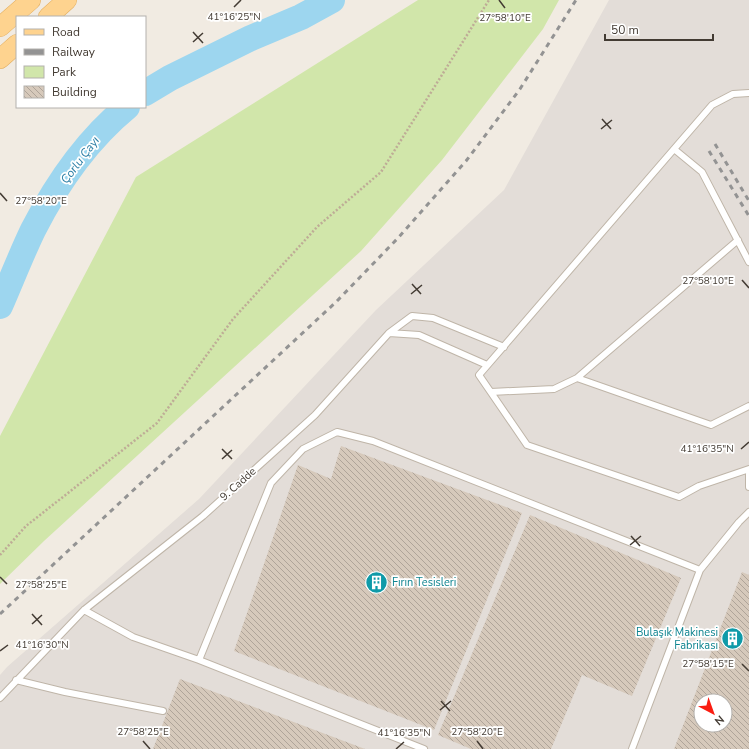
<svg xmlns="http://www.w3.org/2000/svg" width="749" height="749" viewBox="0 0 749 749" font-family="'Nunito Sans',sans-serif">
	<style>
		.industrial { fill: #e3ddd8; fill-rule: evenodd }
		.green { fill: #d1e6aa }
		.lines { fill: none; stroke-linecap: round; stroke-linejoin: round }
		.river { stroke: #9dd6ef; stroke-width: 26 }
		.building { fill: url(#building-back-hatch); fill-rule: evenodd }
		.lane-casing { stroke: #bfb5a8; stroke-width: 8 }
		.primary-casing { stroke: #e3ae5f; stroke-width: 20 }
		.path { stroke: #beac96; stroke-width: 2.5; stroke-dasharray: 2 2; stroke-linecap: butt }
		.lane { stroke: #fff; stroke-width: 6 }
		.primary { stroke: #fed38f; stroke-width: 19 }
		.rail { stroke: #939393; stroke-width: 3; stroke-dasharray: 5 5; stroke-linecap: butt }
		.ticks { fill: none; stroke: #433b33; stroke-width: 1.5 }
		.labels { text-anchor: middle; dominant-baseline: central; stroke-width: 3.5; stroke-linejoin: round; paint-order: stroke }
		.street-label { font-size: 11px; fill: #433b33; stroke: #fff }
		.culture-label { font-size: 11px; fill: #0d838f; stroke: #fff; text-anchor: start }
		.water-label { font-size: 12px; font-style: italic; fill: #2c7ea5; stroke: #fff }
		.ticks-label { font-size: 10px; text-anchor: middle; fill: #433b33; stroke: #fff; stroke-width: 3.5; stroke-linejoin: round; paint-order: stroke }
	</style>
	<defs>
		<pattern id="building-back-hatch" width="6" height="6" patternUnits="userSpaceOnUse"><rect width="6" height="6" fill="#d6c9bb"/><path d="M-1 5l2 2M0 0l6 6M5-1l2 2" fill="none" stroke="#afa499"/></pattern>
	</defs>
	<rect width="100%" height="100%" fill="#f1ebe2"/>
	<path class="industrial" d="M609,0H749V749H0V675L7,667L199,499L376,310L504,190ZM701,701H725V725H701Z"/>
	<path class="green" d="M418,0H559L543,29L442,160L361,251L44,541L0,584V436L136,177Z"/>
	<g class="lines">
		<path class="river" d="M145,93L170,78L251,38L301,17L332,0
			M0,306C11,281 21,255 33,230C56,185 88,139 127,107"/>
	</g>
	<path class="building" d="M341,446L522,513L434,730L234,651L298,465L331,479Z
		M530,515L681,578L632,696L582,675L551,749H471L438,735Z
		M742,572L749,575V749H674ZM701,701H725V725H701Z
		M180,679L365,749H153Z"/>
	<g class="lines">
		<defs>
			<path id="lane" d="M749,93L733,94L712,105L479,375L527,445L679,497L699,486L749,469
				M674,149L702,172L749,262
				M389,333L412,316L433,318L504,347
				M577,378L738,240
				M491,392L554,389L577,378L711,425L749,406
				M749,474V487
				M700,570L739,522L749,512
				M84,610L133,637L199,660L271,483L303,449L337,432L373,441L700,570L632,749
				M199,660L424,749
				M16,680L65,692L163,711
				M0,698L84,610L203,516L315,415L389,333L419,335L487,365"/>
			<path id="primary" d="M48,17L67,0
				M0,27L31,0
				M0,59L17,44"/>
		</defs>
		<use href="#lane" class="lane-casing"/>
		<use href="#primary" class="primary-casing"/>
		<path class="path" d="M0,555L26,526L157,423L233,319L317,227L381,172L489,0"/>
		<use href="#lane" class="lane"/>
		<use href="#primary" class="primary"/>
		<path class="rail" d="M715,144L749,201
			M709,151L749,216
			M0,614L336,302L398,238L466,161L520,89L576,0"/>
	</g>
	<path class="ticks" d="M499,0L505,8M234,7L241,0M193,32L203,43M193,42L203,33M602,119L611,129M601,129L612,120M0,193L7,201M742,280L749,288M412,284L421,294M411,294L422,285M222,449L232,459M741,449L749,442M222,459L232,450M631,536L640,546M630,545L641,536M0,577L7,584M32,614L42,625M32,624L42,615M0,651L8,645M742,664L749,671M441,701L450,711M440,710L451,701M143,741L150,749M477,741L483,749M396,749L404,742"/>
	<defs>
		<symbol id="building-disc" viewBox="-11 -11 22 22"><circle r="9.5" fill="#0f9aa8" stroke="#fff"/><path d="M-4-6H4V6H1V3H-1V6H-4ZM-2.5-4.3h1.7v1.8h-1.7ZM.8-4.3h1.7v1.8H.8ZM-2.5-1h1.7V.8h-1.7ZM.8-1h1.7V.8H.8Z" fill="#fff"/></symbol>
	</defs>
	<g fill-rule="evenodd">
		<use href="#building-disc" x="364" y="570" width="25" height="25"/>
		<use href="#building-disc" x="720" y="626" width="25" height="25"/>
	</g>
	<g class="labels">
		<g class="street-label">
			<text transform="translate(238 484) rotate(-42)">9. Cadde</text>
		</g>
		<g class="culture-label">
			<text x="392" y="582">Fırın Tesisleri</text>
			<text x="718" y="632" text-anchor="end">Bulaşık Makinesi<tspan x="718" dy="13">Fabrikası</tspan></text>
		</g>
		<g class="water-label">
			<text transform="translate(80 160) rotate(-53)">Çorlu Çayı</text>
		</g>
	</g>
	<g class="ticks-label">
		<text x="234" y="20">41°16'25"N</text>
		<text x="505" y="21">27°58'10"E</text>
		<text x="41" y="204">27°58'20"E</text>
		<text x="708" y="284">27°58'10"E</text>
		<text x="707" y="452">41°16'35"N</text>
		<text x="41" y="588">27°58'25"E</text>
		<text x="42" y="648">41°16'30"N</text>
		<text x="708" y="667">27°58'15"E</text>
		<text x="143" y="735">27°58'25"E</text>
		<text x="477" y="735">27°58'20"E</text>
		<text x="404" y="736">41°16'35"N</text>
	</g>
	<rect x="16" y="16" width="130" height="92" fill="#ffffff" stroke="#b4b1ad"/>
	<rect x="24" y="29" width="20" height="6" fill="#fed38f" stroke="#b4b1ad"/>
	<text x="52" y="36" font-size="12" fill="#433b33">Road</text>
	<rect x="24" y="49" width="20" height="6" fill="#939393" stroke="#b4b1ad"/>
	<text x="52" y="56" font-size="12" fill="#433b33">Railway</text>
	<rect x="24" y="66" width="20" height="12" fill="#d1e6aa" stroke="#b4b1ad"/>
	<text x="52" y="76" font-size="12" fill="#433b33">Park</text>
	<rect x="24" y="86" width="20" height="12" fill="url(#building-back-hatch)" stroke="#b4b1ad"/>
	<text x="52" y="96" font-size="12" fill="#433b33">Building</text>
	<g transform="translate(713 713) rotate(139)"><circle r="19" fill="#ffffff" stroke="#b4b1ad"/>
	<path d="M0-3L7 15L0 10L-7 15Z" fill="#fa1d11"/>
	<text y="-6" font-size="11" font-weight="bold" text-anchor="middle" fill="#433b33">N</text>
	</g>
	<path d="M605 34v6h108v-6" fill="none" stroke="#433b33" stroke-width="2"/>
	<text x="611" y="34" font-size="12" fill="#433b33" stroke="#ffffff" stroke-width="3" paint-order="stroke">50 m</text>
</svg>
